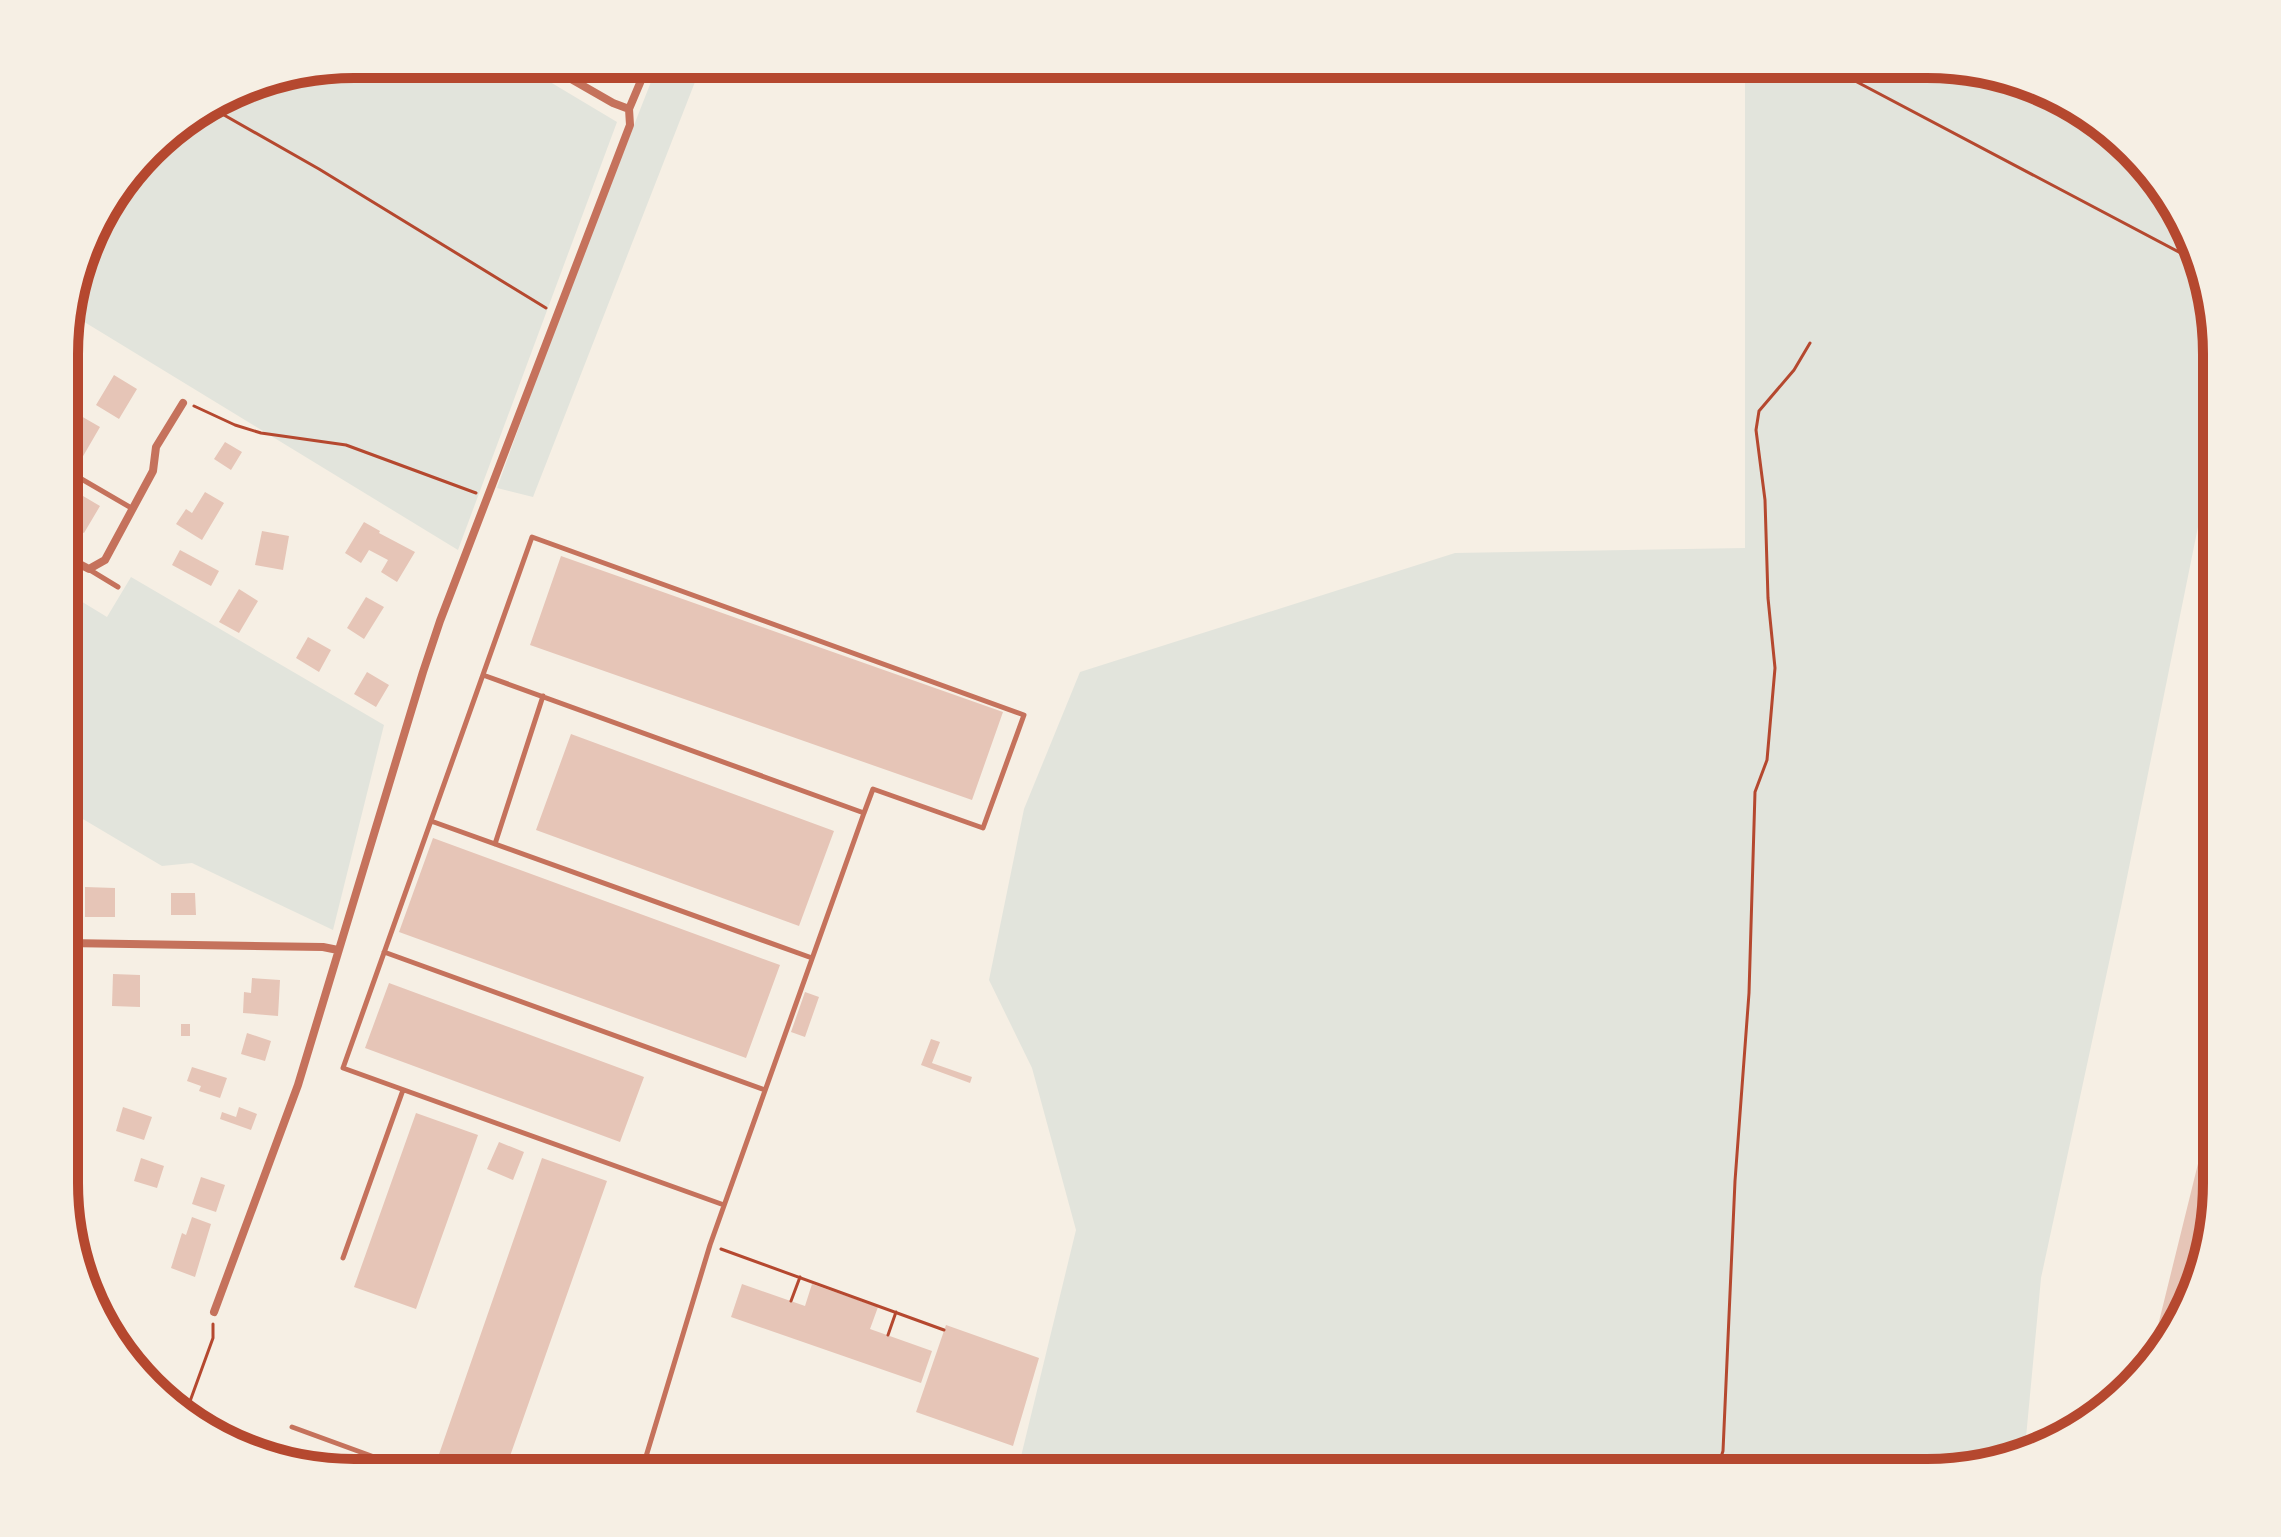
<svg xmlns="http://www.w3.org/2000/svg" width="2281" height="1537" viewBox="0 0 2281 1537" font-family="Arial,sans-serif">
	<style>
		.green { fill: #e2e4dc }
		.building { fill: #e6c5b7 }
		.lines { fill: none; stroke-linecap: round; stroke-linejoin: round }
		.path { stroke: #b5482f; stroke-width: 3 }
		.service { stroke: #c5725c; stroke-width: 5 }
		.minor { stroke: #c5725c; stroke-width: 8 }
		.rim { fill: none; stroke: #b5482f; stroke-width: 10 }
	</style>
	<rect width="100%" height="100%" fill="#f6efe4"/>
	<path class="green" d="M354,64H520L617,122L458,550L68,312L94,225L163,136L244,86Z
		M658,64H702L533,497L497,488L560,314Z
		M1745,64H1927L2020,79L2088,113L2178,210L2216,336V438L2121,907L2041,1278L2025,1448L1945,1472L1017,1473L1076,1230L1032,1068L989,980L1024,809L1080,672L1455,553L1745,548Z
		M131,577L384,725L333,930L192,863L162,866L66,809V592L107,617Z"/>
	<path class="building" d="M114,375L137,389L119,419L96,405Z
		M74,412L100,427L75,470L66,465V424Z
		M225,442L242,452L231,470L214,459Z
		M66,486L100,506L84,533L66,523Z
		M205,492L224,503L202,540L176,524L186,509L192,513Z
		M364,522L380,531L379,533L415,552L397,582L381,572L388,560L369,550L361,563L345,553Z
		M262,531L289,536L283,570L255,565Z
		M180,550L219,571L211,586L172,565Z
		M561,556L1003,712L972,800L530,645Z
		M239,589L258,601L239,633L219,622Z
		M366,597L384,607L364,639L347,628Z
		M308,637L331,650L319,672L296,658Z
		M367,672L389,685L376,707L354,694Z
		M571,734L834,831L799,926L536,830Z
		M433,838L780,965L746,1058L399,932Z
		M85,887L115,888V917H85Z
		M171,893H195L196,915H171Z
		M113,974L140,975V1007L112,1006Z
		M252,978L280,980L278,1016L243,1013L244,992L251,993Z
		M389,983L644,1077L620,1142L365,1048Z
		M805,992L819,997L805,1037L791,1032Z
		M181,1024H190V1036H181Z
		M247,1033L271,1041L265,1061L241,1054Z
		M931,1039L940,1042L932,1063L972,1077L970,1083L921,1065Z
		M192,1067L227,1078L220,1098L199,1091L201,1086L187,1081Z
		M2215,1095L2216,1201L2201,1277L2168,1344L2149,1362Z
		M123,1107L152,1117L144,1140L116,1131Z
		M239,1107L257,1114L251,1130L220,1119L222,1112L236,1117Z
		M416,1113L478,1135L416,1309L354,1287Z
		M499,1142L524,1152L513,1180L487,1169Z
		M66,1152H83V1185H66Z
		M141,1158L164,1166L157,1188L134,1181Z
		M542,1158L607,1181L504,1473H474L437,1460Z
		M201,1177L225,1185L216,1212L192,1204Z
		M192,1217L211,1224L195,1277L171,1268L182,1233L186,1235Z
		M742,1284L805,1306L812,1284L878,1307L870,1329L932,1351L921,1383L731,1317Z
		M946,1325L1039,1358L1013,1446L916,1412Z"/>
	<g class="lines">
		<path class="path" d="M1823,64L2194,260
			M210,107L319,169L546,308
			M194,406L235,425L261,433L346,445L476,493
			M721,1249L944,1330
			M791,1301L800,1277
			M888,1335L896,1312
			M185,1415L213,1338V1324
			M1716,1472L1723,1451L1735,1181L1749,993L1755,792L1767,760L1775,668L1768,598L1765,500L1756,430L1759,411L1794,370L1810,343"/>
		<path class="service" d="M66,470L133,509
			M90,570L118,587
			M483,675L864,813L710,1245L641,1473
			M431,821L812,958
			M495,844L543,696
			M384,952L765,1090
			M724,1205L343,1068L532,537L1024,715L983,828L873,789L864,813
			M343,1258L403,1090
			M292,1427L418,1473"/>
		<path class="minor" d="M545,64L613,103L629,109
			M66,557L89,569L105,560L153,471L156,447L183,403
			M66,943L323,947L338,950
			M214,1312L298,1085L423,672L440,621L630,125L629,109L648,64"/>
	</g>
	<path d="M0 0H2281V1537H0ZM354 78H1927A276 276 0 0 1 2203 354V1183A276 276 0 0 1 1927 1459H354A276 276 0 0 1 78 1183V354A276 276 0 0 1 354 78Z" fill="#f6efe4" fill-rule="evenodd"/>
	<path class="rim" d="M354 78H1927A276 276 0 0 1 2203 354V1183A276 276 0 0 1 1927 1459H354A276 276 0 0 1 78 1183V354A276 276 0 0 1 354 78Z"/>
</svg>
